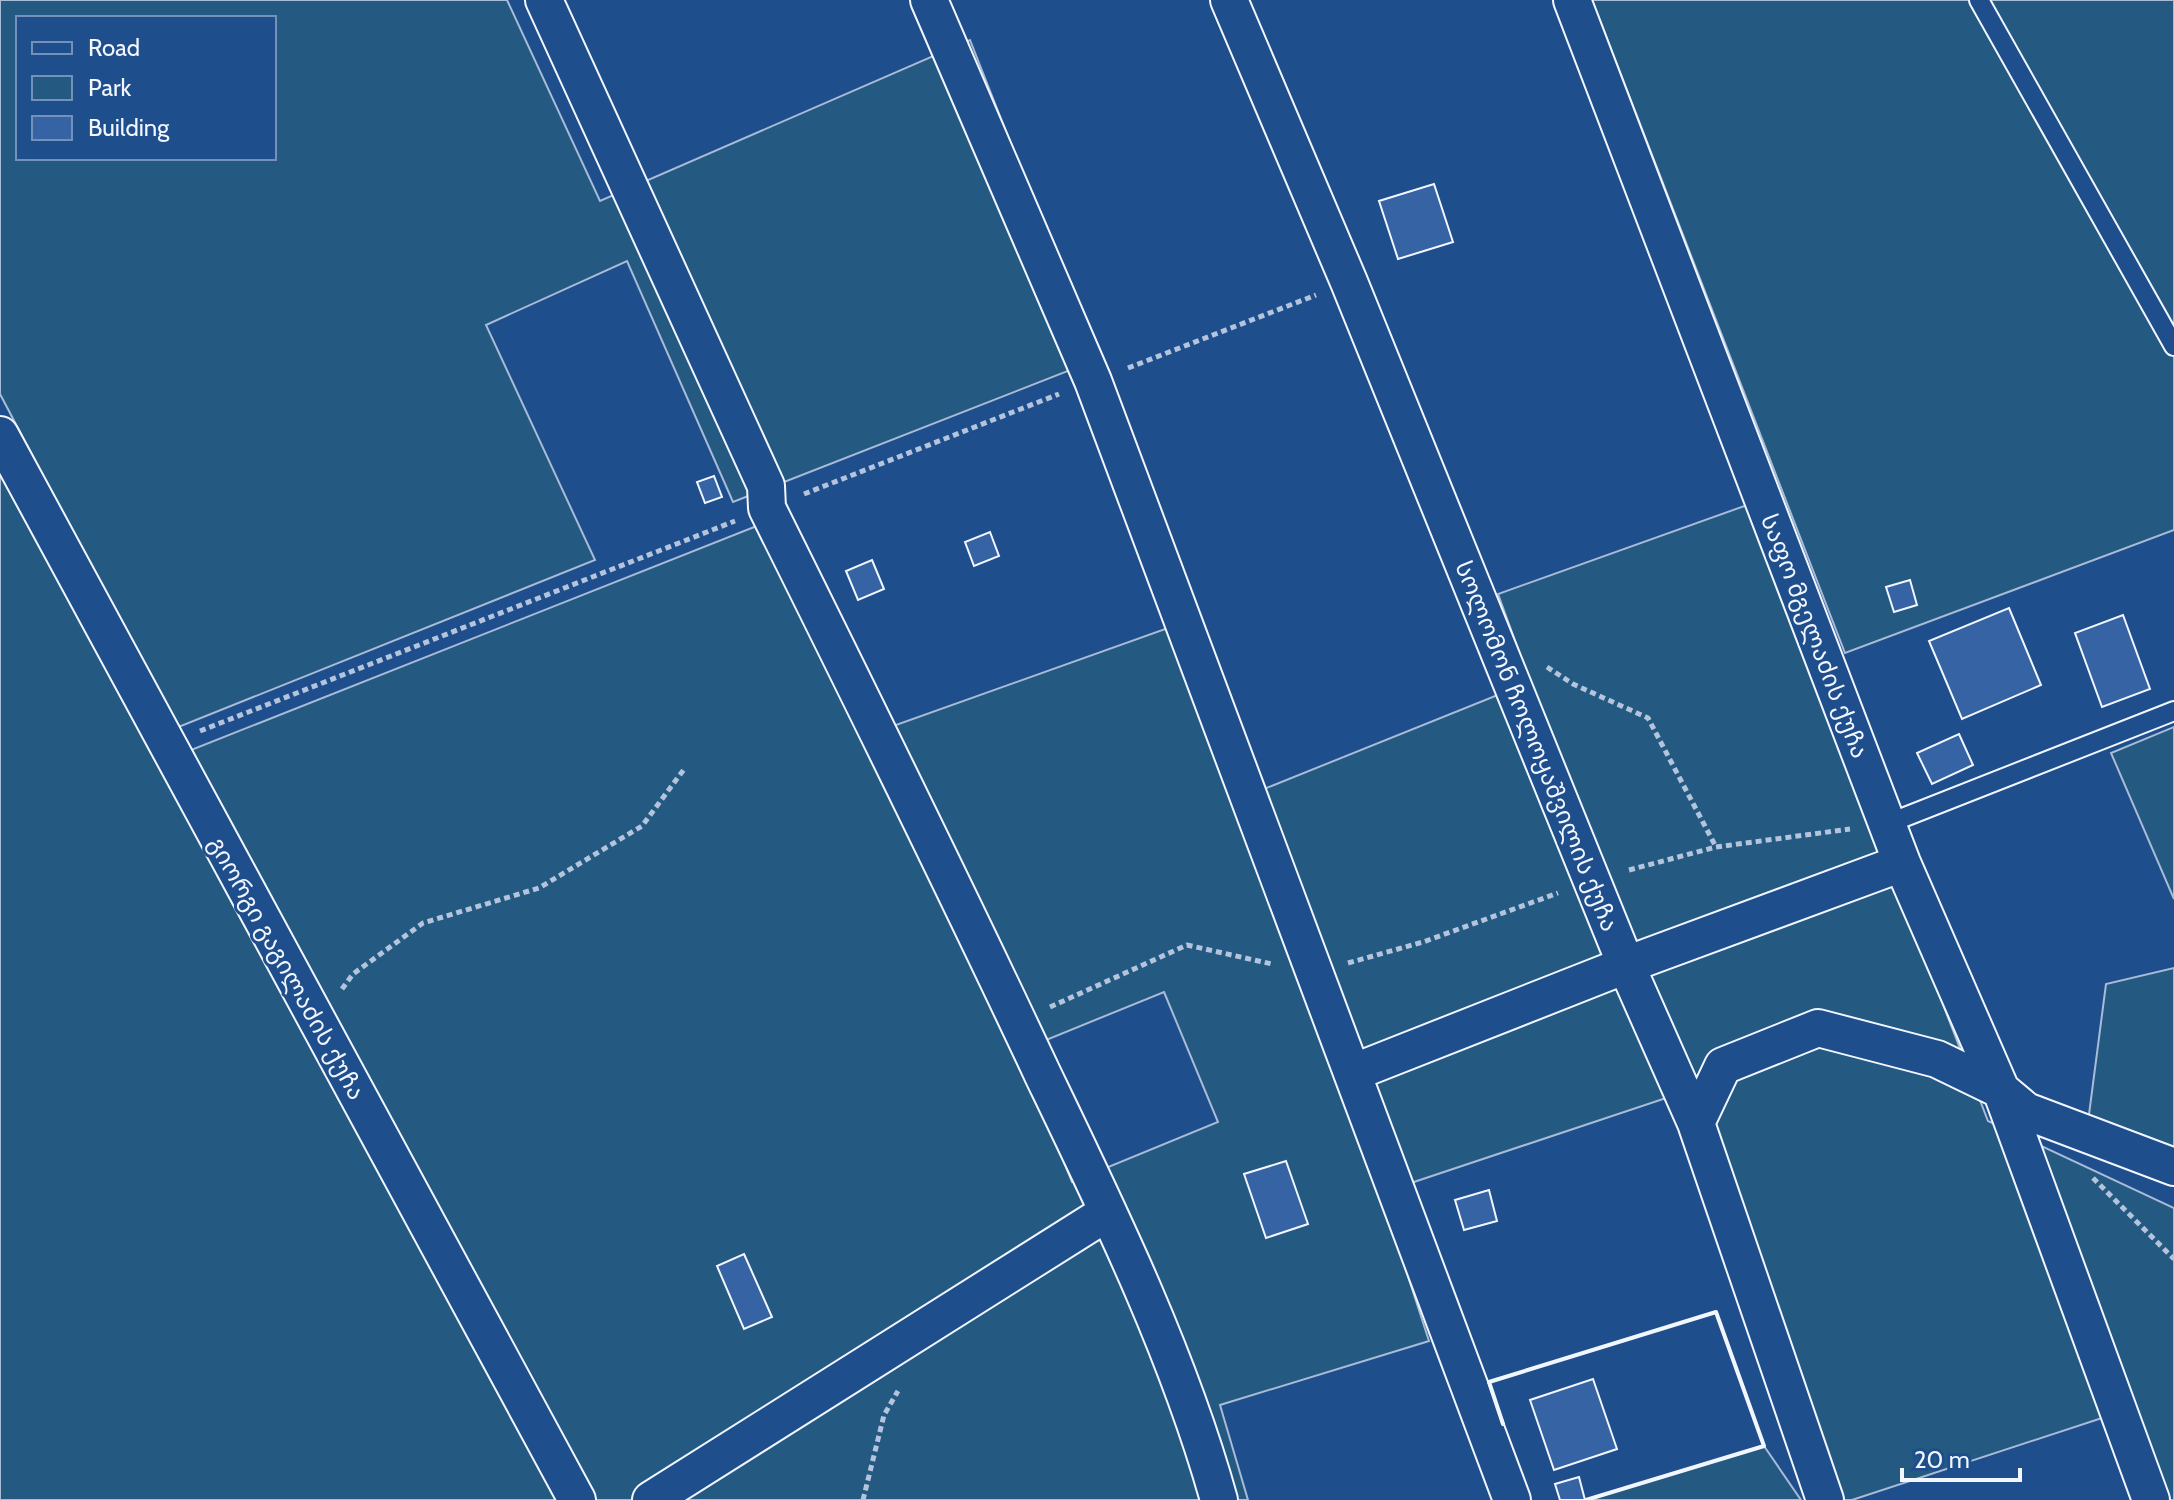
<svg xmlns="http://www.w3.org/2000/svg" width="2174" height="1500" viewBox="0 0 2174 1500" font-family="Cabin,'Noto Sans Georgian',sans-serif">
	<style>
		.green { fill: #245a82; stroke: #a8bbd7; stroke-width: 2; fill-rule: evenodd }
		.building { fill: #3563a3; stroke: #f2f6ff; stroke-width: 2 }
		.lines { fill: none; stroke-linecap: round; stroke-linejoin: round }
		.lane-casing { stroke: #f2f6ff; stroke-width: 22 }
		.street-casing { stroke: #f2f6ff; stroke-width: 40 }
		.path { stroke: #b3c4dc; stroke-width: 5; stroke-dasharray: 6 4; stroke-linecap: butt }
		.lane { stroke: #1f4e8c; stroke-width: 18 }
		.street { stroke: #1f4e8c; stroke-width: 36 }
		.wall { stroke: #f2f6ff; stroke-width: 4 }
		.labels { text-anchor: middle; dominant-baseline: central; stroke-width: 6; stroke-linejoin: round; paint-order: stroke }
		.street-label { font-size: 24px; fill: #f2f6ff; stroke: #1f4e8c }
	</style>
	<rect width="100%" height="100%" fill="#1f4e8c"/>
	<path class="green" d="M0,0H507L600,201L970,40L1096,360L733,502L627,261L486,325L595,560L176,728L0,394ZM18,18H274V158H18Z
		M1592,0H2174V530L1845,653Z
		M0,464L558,1500H0Z
		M1750,504L1988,1121L2174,1208V1500H2133L2102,1418L1852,1500H1839L1699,1087L1381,1193L1429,1341L1220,1405L1248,1500H594L186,752L767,522L868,735L1196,618L1264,789L1530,682L1498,594ZM1164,992L1218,1122L1072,1182L1019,1051Z
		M2174,727V899L2111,753Z
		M2174,968V1154L2088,1122L2106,984Z
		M1764,1446L1801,1500H1586Z"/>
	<path class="building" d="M1434,184L1453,242L1398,259L1379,201Z
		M714,476L722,497L705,503L697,482Z
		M990,532L999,556L974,566L965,542Z
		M872,560L884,589L858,600L846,571Z
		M1910,580L1917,605L1894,612L1886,587Z
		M2009,608L2041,685L1962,719L1929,641Z
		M2123,615L2150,689L2102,707L2075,633Z
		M1959,734L1973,765L1932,784L1917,753Z
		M1286,1161L1308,1224L1266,1238L1244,1174Z
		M1489,1190L1497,1221L1464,1230L1455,1200Z
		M744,1254L772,1317L744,1329L717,1266Z
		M1593,1379L1617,1449L1554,1470L1530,1400Z
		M1579,1477L1585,1500H1560L1555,1484Z"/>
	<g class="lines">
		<defs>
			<path id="lane" d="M1979,0L2174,346
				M1887,824L2174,711"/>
			<path id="street" d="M544,0L766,486L767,508C861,697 954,885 1043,1075C1109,1212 1178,1353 1219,1500
				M929,0L1093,381L1512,1500
				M1229,0L1349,282L1626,965L1696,1123L1825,1500
				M1572,0L1902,863L2001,1090L2151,1500
				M0,435L577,1500
				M1352,1073L1626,965L1902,863
				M1696,1123L1723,1066L1818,1028L1937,1059L2001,1090L2026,1111L2174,1167
				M651,1500L1108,1212"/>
		</defs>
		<use href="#lane" class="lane-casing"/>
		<use href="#street" class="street-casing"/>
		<path class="path" d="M1128,368L1316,295
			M804,494L1059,394
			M1547,667L1573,684L1648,718L1716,847
			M200,731L735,521
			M1629,870L1716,847L1850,829
			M1348,963L1423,942L1558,893
			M342,989L353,974L423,923L539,888L642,826L685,768
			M1050,1007L1187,945L1272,964
			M2093,1178L2174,1259
			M863,1500L884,1415L898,1391"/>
		<use href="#lane" class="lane"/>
		<use href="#street" class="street"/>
		<path class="wall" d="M1503,1424L1489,1382L1716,1312L1764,1446L1586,1500"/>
	</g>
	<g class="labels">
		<g class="street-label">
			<text transform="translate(1815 636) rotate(69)">საფო მგელაძის ქუჩა</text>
			<text transform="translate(1537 746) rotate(68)">სოლომონ ჩოლოყაშვილის ქუჩა</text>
			<text transform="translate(287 968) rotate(61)">გიორგი გაგილაძის ქუჩა</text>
		</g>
	</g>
	<rect x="16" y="16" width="260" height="144" fill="#1f4e8c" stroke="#7391ba" stroke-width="2"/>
	<rect x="32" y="42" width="40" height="12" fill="#1f4e8c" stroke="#7391ba" stroke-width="2"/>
	<text x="88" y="56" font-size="24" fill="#f2f6ff">Road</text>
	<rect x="32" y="76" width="40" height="24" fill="#245a82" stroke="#7391ba" stroke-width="2"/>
	<text x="88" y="96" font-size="24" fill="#f2f6ff">Park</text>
	<rect x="32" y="116" width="40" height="24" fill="#3563a3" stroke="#7391ba" stroke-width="2"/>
	<text x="88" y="136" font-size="24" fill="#f2f6ff">Building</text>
	<path d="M1902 1468v12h118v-12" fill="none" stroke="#f2f6ff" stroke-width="4"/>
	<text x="1914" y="1468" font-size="24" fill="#f2f6ff" stroke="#1f4e8c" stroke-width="6" paint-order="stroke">20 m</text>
</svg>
